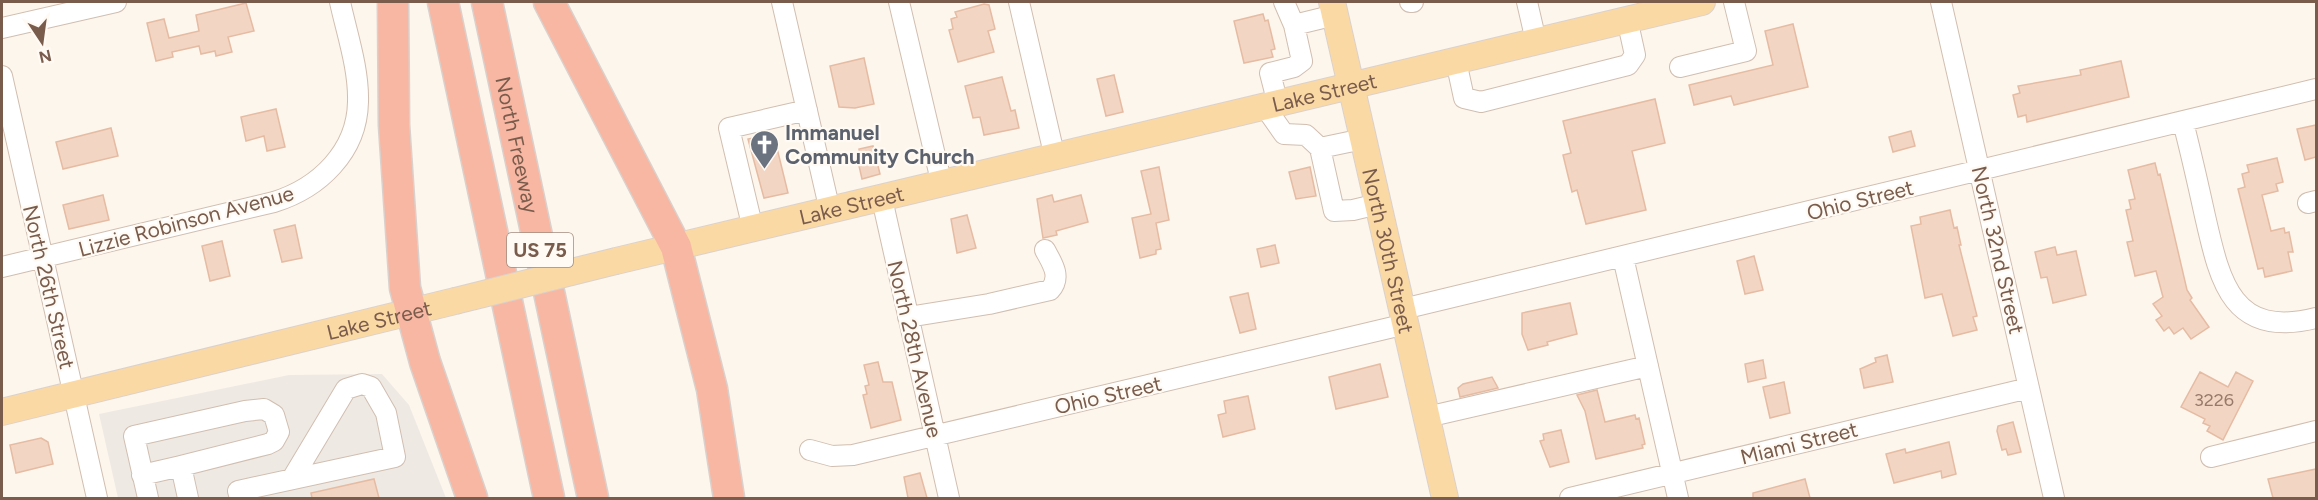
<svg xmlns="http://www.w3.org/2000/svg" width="2318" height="500" viewBox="0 0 2318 500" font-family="Figtree,sans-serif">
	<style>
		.industrial { fill: #efe9e4 }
		.building { fill: #f3d5c3; stroke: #e6bba3; stroke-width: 1.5 }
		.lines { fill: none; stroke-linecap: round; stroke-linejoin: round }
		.minor-casing { stroke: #d1beb0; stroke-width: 22 }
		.major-casing { stroke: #dad1cd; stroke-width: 28 }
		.highway-casing { stroke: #dad1cd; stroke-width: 33 }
		.minor { stroke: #fff; stroke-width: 20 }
		.major { stroke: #fbd9a5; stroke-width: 26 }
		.highway { stroke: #f7b7a3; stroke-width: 30 }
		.major-bridge-casing { stroke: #dad1cd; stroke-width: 28; stroke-linecap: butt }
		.major-bridge { stroke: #fbd9a5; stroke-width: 26 }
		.labels { text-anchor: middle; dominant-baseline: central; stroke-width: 4.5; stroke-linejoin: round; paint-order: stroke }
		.number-label { font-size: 18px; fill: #987a6a }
		.shield { fill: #fffaf3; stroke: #a28b7f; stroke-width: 1.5 }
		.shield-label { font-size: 20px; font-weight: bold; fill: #7a5c4d }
		.street-label { font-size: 21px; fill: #7a5c4d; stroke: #fffaf3 }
		.worship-label { font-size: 21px; font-weight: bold; fill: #5b616d; stroke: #fffaf3; text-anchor: start }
	</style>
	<rect width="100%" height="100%" fill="#fdf6ec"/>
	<path class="industrial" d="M382,374L409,405L446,498H118L99,414L289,375Z"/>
	<path class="building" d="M246,3L254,31L228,37L232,52L216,56L215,51L201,54L199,46L172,52L173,57L156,61L147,23L164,19L169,38L199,31L196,15Z
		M984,4L989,5L995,29L988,31L994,52L958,62L949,30L953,29L951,19L957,17L955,12Z
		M1263,14L1265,21L1268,20L1275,49L1271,50L1273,57L1244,63L1234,21Z
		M1793,24L1808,87L1734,105L1731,96L1694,105L1689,85L1773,65L1765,31Z
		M864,58L874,104L855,108L839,107L830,66Z
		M2121,61L2129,97L2027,122L2026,115L2018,117L2013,95L2020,93L2018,86L2081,75L2080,70Z
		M1114,75L1123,112L1106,116L1097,79Z
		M1002,77L1011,111L1015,110L1019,128L984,135L980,117L973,118L965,86Z
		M1655,99L1665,143L1632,151L1646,210L1586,224L1577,190L1572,192L1563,155L1571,153L1563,121Z
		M276,109L285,147L267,151L264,136L246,141L241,117Z
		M2316,125V157L2305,160L2297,129Z
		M111,128L118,156L63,169L56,142Z
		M1911,131L1915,146L1893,152L1889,137Z
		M768,135L770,145L776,144L788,193L764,198L748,139Z
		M873,146L880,174L862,179L857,157L860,156L859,149Z
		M2277,158L2283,182L2276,184L2278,191L2262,195L2271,231L2284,228L2285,233L2289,232L2293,252H2288L2292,271L2265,277L2263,268L2258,269L2238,189L2245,187L2242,174L2249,172L2247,165Z
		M2155,163L2158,175L2160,174L2187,290L2192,298L2190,300L2209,327L2191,339L2183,328L2174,334L2169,327L2164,331L2156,320L2162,316L2153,304L2163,297L2156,271L2135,276L2127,242L2133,241L2126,210L2131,209L2129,200L2135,199L2128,170Z
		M1159,167L1169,220L1156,223L1161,249L1156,250V254L1140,258L1132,218L1151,214L1141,171Z
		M1310,167L1316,196L1296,199L1289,172Z
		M103,195L109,220L69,229L63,205Z
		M1052,195L1054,202L1081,195L1088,222L1056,231L1057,235L1043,238L1037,199Z
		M1950,210L1954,228L1957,227L1961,245H1959L1977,316L1973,317L1977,330L1953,336L1942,294L1925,298L1911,226L1921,224L1920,217Z
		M967,215L976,248L957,253L951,219Z
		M295,225L302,258L282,262L274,230Z
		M222,241L230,276L210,281L202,246Z
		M1275,245L1279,263L1261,267L1257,249Z
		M2055,247L2057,255L2076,251L2086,295L2053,303L2047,277L2041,278L2035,252Z
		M1754,256L1763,290L1745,294L1737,261Z
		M1248,293L1256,329L1240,333L1230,297Z
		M1570,303L1577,334L1547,342L1548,345L1528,350L1522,334V313Z
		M1887,355L1893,382L1864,388L1860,369L1876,362L1875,358Z
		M1763,360L1766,378L1748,382L1745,364Z
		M878,362L883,382H892L901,420L871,428L863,395L867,394L865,386L869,385L864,365Z
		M1380,364L1388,397L1336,409L1329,377Z
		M2200,372L2228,387L2236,372L2253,381L2223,440L2207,431L2210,426L2203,423L2205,419L2181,407Z
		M1492,377L1498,388L1460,397L1458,388L1463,384Z
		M1784,382L1790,413L1770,418L1763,387Z
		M1597,390L1605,422L1635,415L1636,419L1639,418L1645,444L1642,445L1643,448L1596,459L1585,411L1577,395Z
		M1248,396L1255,429L1223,437L1218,415L1226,413L1224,401Z
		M2013,422L2021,452L2008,455L2006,449L2002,450L1997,431L1998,426Z
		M1561,430L1569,462L1550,467L1540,441L1544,440L1543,434Z
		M41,438L48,442L53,464L16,473L10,445Z
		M1949,442L1956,474L1942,478L1941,471L1894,483L1886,454L1905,449L1906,453Z
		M2316,469V498H2273L2268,479Z
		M920,473L927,498H908L904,477Z
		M374,479L379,498H312L311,493Z
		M1805,479L1810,498H1753V493Z"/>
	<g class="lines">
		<defs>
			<path id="minor" d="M782,2L830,211
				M899,2L942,185
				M1019,2L1055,158
				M1284,2L1294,25L1335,15
				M1410,2H1413
				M1527,2L1536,41
				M1941,2L2054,498
				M2,28L116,2
				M1456,61L1464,98L1481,102L1628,65L1635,55L1627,19
				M1680,67L1746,51L1734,2
				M2,76L97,498
				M1278,104L1270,73L1294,67L1302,61L1294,25
				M1265,107L1284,134L1306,135L1320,148L1334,211L1353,210L1378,204
				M2183,122C2191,153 2198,184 2205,216C2220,282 2232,339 2316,318
				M1320,148L1363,139
				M882,199L949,498
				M2308,203L2316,201
				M753,229L729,128L807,110
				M1623,257L1678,498
				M2,267L274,202C319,188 357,152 358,102C359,69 347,34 340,2
				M1403,309L2316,89
				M908,317L989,304L1050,290C1062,277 1052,263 1045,250
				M1427,417L1648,366
				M810,450L832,456L853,455L1406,324
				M2211,457L2316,431
				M142,475L181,466
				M148,498L134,436L245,411L264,409L274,415L279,432L274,441L268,444L181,466L188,498
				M240,498L238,491L395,457L386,413L371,387L362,384L346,389L292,479
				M1570,498L2029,388"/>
			<g id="major">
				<path id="s1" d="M1332,2L1445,498"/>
				<path id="s2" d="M616,261L1702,2"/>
				<path id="s3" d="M2,412L455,301"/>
			</g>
			<g id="highway">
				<path d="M393,2L394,125L405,288L425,362L472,498"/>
				<path d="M443,2L549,498"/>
				<path id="s4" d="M487,2L593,498"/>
				<path d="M549,2L676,247L712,389L729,498"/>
			</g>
		</defs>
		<use href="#minor" class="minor-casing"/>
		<use href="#major" class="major-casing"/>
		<use href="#highway" class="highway-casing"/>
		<use href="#minor" class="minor"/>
		<use href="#major" class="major"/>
		<use href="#highway" class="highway"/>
		<defs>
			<path id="major-bridge" d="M455,301L616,261"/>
		</defs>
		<use href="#major-bridge" class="major-bridge-casing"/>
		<use href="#major-bridge" class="major-bridge"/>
	</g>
	<defs>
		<symbol id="church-pin" viewBox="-11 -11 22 30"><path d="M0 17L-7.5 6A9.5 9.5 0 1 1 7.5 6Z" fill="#6b7280" stroke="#fffaf3"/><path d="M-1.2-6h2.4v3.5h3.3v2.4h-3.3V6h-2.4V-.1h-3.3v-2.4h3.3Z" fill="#fff"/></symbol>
	</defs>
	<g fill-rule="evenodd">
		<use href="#church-pin" x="748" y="128" width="33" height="45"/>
	</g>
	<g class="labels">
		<g class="number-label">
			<text x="2214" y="400">3226</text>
		</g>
		<rect class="shield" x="507" y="233" width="66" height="34" rx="4.5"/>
		<g class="shield-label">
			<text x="540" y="250">US 75</text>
		</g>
		<g class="street-label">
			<text stroke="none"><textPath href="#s2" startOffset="728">Lake Street</textPath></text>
			<text stroke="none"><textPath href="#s4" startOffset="146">North Freeway</textPath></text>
			<text transform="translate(1860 200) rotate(-14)">Ohio Street</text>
			<text stroke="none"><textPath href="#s2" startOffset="242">Lake Street</textPath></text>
			<text transform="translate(186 221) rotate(-15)">Lizzie Robinson Avenue</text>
			<text stroke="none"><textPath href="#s1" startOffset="255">North 30th Street</textPath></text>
			<text transform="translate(1998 250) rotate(77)">North 32nd Street</text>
			<text transform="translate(49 287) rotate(77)">North 26th Street</text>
			<text stroke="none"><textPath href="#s3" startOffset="388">Lake Street</textPath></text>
			<text transform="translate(915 349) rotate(77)">North 28th Avenue</text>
			<text transform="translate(1108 395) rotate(-13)">Ohio Street</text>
			<text transform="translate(1799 443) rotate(-14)">Miami Street</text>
		</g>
		<g class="worship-label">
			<text x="785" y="132">Immanuel<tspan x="785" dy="24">Community Church</tspan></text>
		</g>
	</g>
	<rect width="2318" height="500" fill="none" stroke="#7a5c4d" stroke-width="6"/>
	<g transform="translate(42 42) rotate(167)" stroke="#fffaf3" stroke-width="4.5" paint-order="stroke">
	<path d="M0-4.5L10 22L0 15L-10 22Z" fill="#7a5c4d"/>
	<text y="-9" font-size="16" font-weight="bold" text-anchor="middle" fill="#7a5c4d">N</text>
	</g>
</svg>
